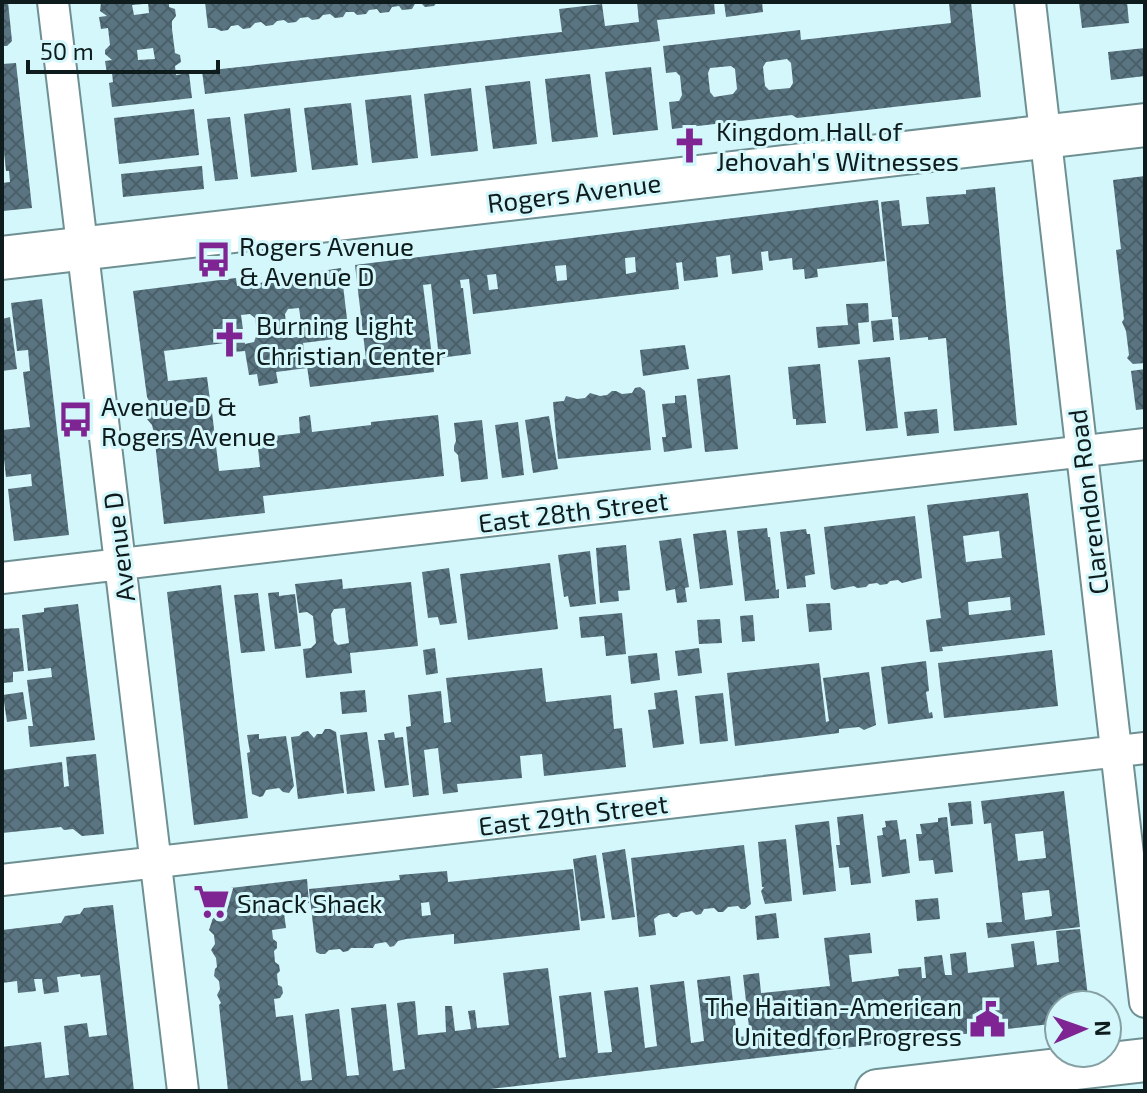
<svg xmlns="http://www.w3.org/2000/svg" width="1147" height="1093" viewBox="0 0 1147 1093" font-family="'Exo 2',sans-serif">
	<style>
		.building { fill: url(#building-cross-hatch); fill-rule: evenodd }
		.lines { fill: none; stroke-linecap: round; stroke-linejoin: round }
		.minor-casing { stroke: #6f9093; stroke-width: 34 }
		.secondary-casing { stroke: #6f9093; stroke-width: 46 }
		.minor { stroke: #fff; stroke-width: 30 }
		.secondary { stroke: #fff; stroke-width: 42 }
		.labels { text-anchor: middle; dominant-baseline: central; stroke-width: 6; stroke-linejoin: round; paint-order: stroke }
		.poi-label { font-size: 26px; fill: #0f1c1d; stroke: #d3f7fa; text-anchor: start }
		.street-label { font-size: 26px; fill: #0f1c1d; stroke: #d3f7fa }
	</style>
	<defs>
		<pattern id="building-cross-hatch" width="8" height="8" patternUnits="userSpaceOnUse" patternTransform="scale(2)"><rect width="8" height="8" fill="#5a7581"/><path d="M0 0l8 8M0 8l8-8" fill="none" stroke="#495f69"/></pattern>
	</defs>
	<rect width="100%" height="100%" fill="#d3f7fa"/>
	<path class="building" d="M2,2H8L12,41L7,46H2Z
		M101,2H143V4L132,5L134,15L149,13L148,2H169V7L175,9L176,16L172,21V29L175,53L180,55L181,62L175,66L176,75L189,73L192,98L112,107L109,83L113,82L112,73L107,74L105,61L112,60L105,54V50L110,45L108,28L101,29L99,17L107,16L100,11ZM153,48L155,59L138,60L137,50Z
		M205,2H416L412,9L402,10L399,6L392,7L389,12L380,13L377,9L369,10L366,14L357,15L354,12H346L343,17L335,18L330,14L323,15L319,19L312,20L308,17L300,18L296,22L288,23L284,20L277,21L273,25L266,26L261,22L255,23L250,28L243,29L238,25L231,26L228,30L221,31L215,28H208Z
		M420,2H437L434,6L425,7Z
		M637,2H714L715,14L657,20L660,41L205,94L202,71L562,32L559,9L602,4L605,26L639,22Z
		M724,2H762L763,12L726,17Z
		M949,2H971L981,97L797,118L792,115L672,129L669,102L679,101L682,95L680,76L676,72L666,73L663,46L800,30L801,40L951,23ZM787,59L791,63L793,83L790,88L769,90L765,86L763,67L766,62ZM731,66L735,69L737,89L733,94L714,97L710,92L708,73L710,68Z
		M1079,2H1127L1129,23L1082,28Z
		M1145,48V76L1111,80L1108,52Z
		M16,63L32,208L3,211L2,183L10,182L9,171H6L4,152L2,153V64Z
		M651,67L658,130L613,135L605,72Z
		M590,74L598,137L552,142L545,79Z
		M530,81L537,144L493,149L485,86Z
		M471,88L478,151L431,156L424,94Z
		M411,95L418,158L372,163L365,100Z
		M351,103L358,165L312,170L304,108Z
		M290,108L297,172L251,177L244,114Z
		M194,109L199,155L119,164L114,118Z
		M230,117L238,179L215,181L207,119Z
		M202,166L204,189L123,197L121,174Z
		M1145,176V247H1143L1145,263V363L1133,364L1127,358L1129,355L1126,331L1122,322L1124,319L1116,250L1121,249L1113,180Z
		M995,187L1017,425L954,431L946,338L928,340V337L900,340L898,317H892L881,202L899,200L902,226L929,224L926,197L966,194V190Z
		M878,200L885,261L817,269L818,277L805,279L804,269L793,270L792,258L769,261L768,251L761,252L763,270L732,274L730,255L716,257L718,277L684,281L682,262L676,263L679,289L473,314L469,279L460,280L461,288H463L471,354L439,358L431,284L423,285L434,372L310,387L307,366L366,359L355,265ZM635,257L636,272L626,274L625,258ZM566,265L567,280L557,281L555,266ZM496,274L498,289L489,290L487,275Z
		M341,268L347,319L341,320L343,338L303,343L307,368L276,372L278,383L259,386L257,374L249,375L245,351L233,352L232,342L164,351L168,381L207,377L210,400L152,407L151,401H149L147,397L133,291L236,278L237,286L295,278V275ZM299,308L303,336L291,338L287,333L285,314L288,309ZM250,314L255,318L257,334L254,342L245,344L241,315Z
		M42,299L69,535L14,541L8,489L32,486L31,474L6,477L2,440V430L30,427L23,372L30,371L28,350L17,351L11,303Z
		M868,303L869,322L858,323L860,344L818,348L816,327L848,325L846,304Z
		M10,317L17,369L2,371V319Z
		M892,319L894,340L873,342L871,321Z
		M685,345L689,369L643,376L640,350Z
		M890,357L898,428L866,431L858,360Z
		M820,364L826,423L796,425V419H793L788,367Z
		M1145,369V409L1136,410L1131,371Z
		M730,375L738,449L705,452L697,379Z
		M640,387L645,391L651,450L558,459L553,402L564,401L566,396L577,399L585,398L590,393L600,396L607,395L612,391H616L622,394L632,393L635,388Z
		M686,395L692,448L664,452L662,437H666L662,404L675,403V396Z
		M211,404L219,471L260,467L257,438L300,433L299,417L310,415L312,432L371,425V422L438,415L444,476L263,496L265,513L164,524L154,433L152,425L147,419V411Z
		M937,409L939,433L907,436L904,412Z
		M549,416L558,469L533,473L525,420Z
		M482,420L488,479L461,482L458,455L454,451V446L456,441L454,423Z
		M518,422L524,475L502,478L495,425Z
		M1028,493L1045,635L942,647L943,651L930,652L926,620L941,618L927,505ZM999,531L1002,558L966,562L963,536ZM1010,597L1011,610L969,615L968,602Z
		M915,516L922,578L902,583L898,580L890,581L887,584L880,585L877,583L869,584L866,587L857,588L854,586L834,590L831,588L824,527Z
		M767,528L768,537H770L776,590L779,589V598L745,601L737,531Z
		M806,529L807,534H810L815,574L805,576L806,587L787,589L780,532Z
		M726,530L733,585L700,589L693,534Z
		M681,538L689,587L685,588L687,602L677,603L675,589L666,591L659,541Z
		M626,545L630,590L618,591L619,601L600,603L596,548Z
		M590,551L596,604L570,607L568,596L564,597L558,555Z
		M550,563L558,629L468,640L460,574Z
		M449,568L457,623L440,625L438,617L428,618L422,572Z
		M342,579L343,589L411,582L418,646L350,653L352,673L306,678L303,649L311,648L316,643L313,616L307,612L299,613L295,584ZM345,608L349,643L338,645L334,641L331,614L334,609Z
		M221,585L248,818L194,825L167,592Z
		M279,592V596L295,594L301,646L275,649L268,593Z
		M258,593L265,651L241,653L234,595Z
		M830,603L832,630L809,632L806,604Z
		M78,604L95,740L30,747L28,726H33L27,680L52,677L51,668L28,671L22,615L44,612V608Z
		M622,613L626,654L606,656L604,636L581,638L579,617Z
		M753,615L755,641L742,642L740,616Z
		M720,619L722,643L699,644L697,620Z
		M19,628L24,671L13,672V682L3,683L2,629Z
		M435,648L438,673L426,675L423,650Z
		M699,648L702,673L678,676L675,651Z
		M1052,650L1058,706L944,718L938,663Z
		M657,653L660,680L631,684L628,656Z
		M926,661L929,691L926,692L929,713L932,712L933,718L888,724L881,667Z
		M819,663L826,722L829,721L823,678L869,672L876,725L864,730L859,727L839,729V733L735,746L727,673Z
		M542,668L546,702L611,695L614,729L622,728L626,767L544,776L542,754L520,756L522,778L457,784L458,792L443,794L438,748L424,750L429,795L413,797L406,727L411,726L408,695L441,691L444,723L451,722L446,678Z
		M365,690L367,712L342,714L340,692Z
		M677,690L684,744L653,748L648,710L656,709L654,693Z
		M23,692L27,719L7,722L3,695Z
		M723,693L728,741L700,744L695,696Z
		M325,729H330L336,732L344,793L298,799L291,737L299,736L303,732L308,731L314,738L317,734H322Z
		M367,732L375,791L347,794L340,735Z
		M394,732L395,738L403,737L409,785L385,788L378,740H385L384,734Z
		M259,734V739L286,736L294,786L289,793L283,792L279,788L266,790L263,796L260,797L252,794L247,753L250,752L247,735Z
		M96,754L104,834L82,836L73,829L64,830L61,827L2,833V770L62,762L64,787L69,786L66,757Z
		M1064,791L1080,927L988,938L986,923L1002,922L991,823L984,824L981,801ZM1043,831L1046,858L1018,861L1015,834ZM1049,890L1052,916L1025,920L1022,893Z
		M971,801L973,824L951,826L948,803Z
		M863,814L871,883L851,885L849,867L839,868L836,845H840L837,817Z
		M947,817L953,872L935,874L933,860L919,861L916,834H922L920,824L938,822V818Z
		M897,820L900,840L906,839L910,873L882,877L877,836L883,835L882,828L886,827L885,821Z
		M829,821L836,891L803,895L795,825Z
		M786,839L792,901L765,904L761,891L764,887H762L758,842Z
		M744,845L751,904L745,909H741L738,906L728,907L723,912H718L714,908L704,909L701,914L696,915L692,911L681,913L677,917H673L669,913L659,915L654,919L656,935L639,937L631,858Z
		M625,849L635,917L612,920L602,853Z
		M596,855L605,918L581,921L573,859Z
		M573,869L580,930L454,944V934L406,939L398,941L394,946L390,947L386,942L375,944L373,948H351L348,951L343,952L340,949L329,950L325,954H320L316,952L309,889L400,880L399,875L447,871L448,882ZM429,902L431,915L422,916L421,903Z
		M307,879L309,903L283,905L286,928L272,930L273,939L277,942V948L274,951L275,962L279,965L280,971L277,974L278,985L282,987L283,993L280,998L274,999L276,1017L293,1015L301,1081L312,1080L305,1014L339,1009L347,1076L359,1075L351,1008L386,1004L393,1071L405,1069L397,1003L415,1001L418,1035L446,1032L445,1006H452L455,1031L471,1029L468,1011L475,1010L477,1028L509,1025L503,973L548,968L559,1058L566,1057L559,996L591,992L598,1053L612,1052L604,991L638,987L645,1048L657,1046L650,985L684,981L691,1043L704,1041L697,980L730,976L737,1037L750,1036L743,975L759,973L761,993L830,986L824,938L870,933L872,953L849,955L852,982L899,976L898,969L921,967L922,978H926L924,957L942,955L945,975H952L950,954L966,952L968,973L1014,967L1011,944L1034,941L1037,965L1059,962L1056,931L1080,929L1089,1005H1059V1023L473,1091H228L219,1005L221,1003L217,995L220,989L219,981L214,976L215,969L217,967L216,958L211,950L215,944L214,935L209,930L212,921L211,914H208L205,891ZM884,999L885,1010L874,1011L873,1001Z
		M938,898L940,919L917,921L915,900Z
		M113,905L134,1091H2V1047L41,1042L45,1078L69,1075L64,1026L87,1023L89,1037L107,1035L100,975L81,977L80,974L57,977L59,992L44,994L42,979H34L36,991L18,993L17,981L2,983V930L61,923L65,916L80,914L84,908Z
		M776,913L779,938L757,940L755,916Z"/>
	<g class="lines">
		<defs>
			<path id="minor" d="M53,2L183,1091
				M1030,2L1145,1002
				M2,578L1145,444
				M2,880L1145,748"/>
			<path id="secondary" d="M2,258L1145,125
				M877,1091L1145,1060"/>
		</defs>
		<use href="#minor" class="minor-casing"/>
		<use href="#secondary" class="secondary-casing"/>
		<use href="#minor" class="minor"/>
		<use href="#secondary" class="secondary"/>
	</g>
	<defs>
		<symbol id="church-bare" viewBox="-9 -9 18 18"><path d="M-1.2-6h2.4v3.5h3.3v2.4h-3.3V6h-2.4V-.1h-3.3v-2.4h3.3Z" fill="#7e2593" stroke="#d3f7fa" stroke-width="2.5" paint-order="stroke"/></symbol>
		<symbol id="bus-bare" viewBox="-9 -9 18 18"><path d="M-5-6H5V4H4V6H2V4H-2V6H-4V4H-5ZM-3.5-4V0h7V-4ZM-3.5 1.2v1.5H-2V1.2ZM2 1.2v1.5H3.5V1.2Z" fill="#7e2593" stroke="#d3f7fa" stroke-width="2.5" paint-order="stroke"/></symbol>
		<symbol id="supermarket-bare" viewBox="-9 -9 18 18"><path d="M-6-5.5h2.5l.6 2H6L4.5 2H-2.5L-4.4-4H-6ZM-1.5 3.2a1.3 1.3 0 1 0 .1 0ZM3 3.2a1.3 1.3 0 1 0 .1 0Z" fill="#7e2593" stroke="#d3f7fa" stroke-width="2.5" paint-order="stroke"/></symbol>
		<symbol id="civic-bare" viewBox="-9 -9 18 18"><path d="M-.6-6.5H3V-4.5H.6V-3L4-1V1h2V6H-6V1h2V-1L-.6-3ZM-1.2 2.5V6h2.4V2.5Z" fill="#7e2593" stroke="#d3f7fa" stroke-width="2.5" paint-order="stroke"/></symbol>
	</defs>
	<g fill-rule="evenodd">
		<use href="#church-bare" x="664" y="120" width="51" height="51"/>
		<use href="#bus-bare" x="188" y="234" width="51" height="51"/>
		<use href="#church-bare" x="204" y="314" width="51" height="51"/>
		<use href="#bus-bare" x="50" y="394" width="51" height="51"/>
		<use href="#supermarket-bare" x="186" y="876" width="51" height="51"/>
		<use href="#civic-bare" x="962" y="994" width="51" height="51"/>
	</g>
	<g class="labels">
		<g class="poi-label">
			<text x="716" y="130">Kingdom Hall of<tspan x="716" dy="30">Jehovah's Witnesses</tspan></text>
			<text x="239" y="245">Rogers Avenue<tspan x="239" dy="30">&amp; Avenue D</tspan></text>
			<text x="256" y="324">Burning Light<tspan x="256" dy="30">Christian Center</tspan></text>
			<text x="101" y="405">Avenue D &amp;<tspan x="101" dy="30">Rogers Avenue</tspan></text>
			<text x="237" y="902">Snack Shack</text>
			<text x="962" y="1005" text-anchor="end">The Haitian-American<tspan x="962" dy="30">United for Progress</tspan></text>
		</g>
		<g class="street-label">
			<text transform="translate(574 192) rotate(-7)">Rogers Avenue</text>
			<text transform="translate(1087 502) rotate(-97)">Clarendon Road</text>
			<text transform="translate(573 511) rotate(-7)">East 28th Street</text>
			<text transform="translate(118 547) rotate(-97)">Avenue D</text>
			<text transform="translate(573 814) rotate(-7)">East 29th Street</text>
		</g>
	</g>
	<rect width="1147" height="1093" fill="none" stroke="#0f1c1d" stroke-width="8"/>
	<g transform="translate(1083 1029) rotate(88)"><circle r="38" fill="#d3f7fa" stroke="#859fa2" stroke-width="2"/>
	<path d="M0-6L14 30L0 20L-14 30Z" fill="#7e2593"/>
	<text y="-12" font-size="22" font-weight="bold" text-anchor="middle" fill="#0f1c1d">N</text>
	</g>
	<path d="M28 60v12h190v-12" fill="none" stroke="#0f1c1d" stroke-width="4"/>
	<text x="40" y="60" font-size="24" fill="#0f1c1d" stroke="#d3f7fa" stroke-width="6" paint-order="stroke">50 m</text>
</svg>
